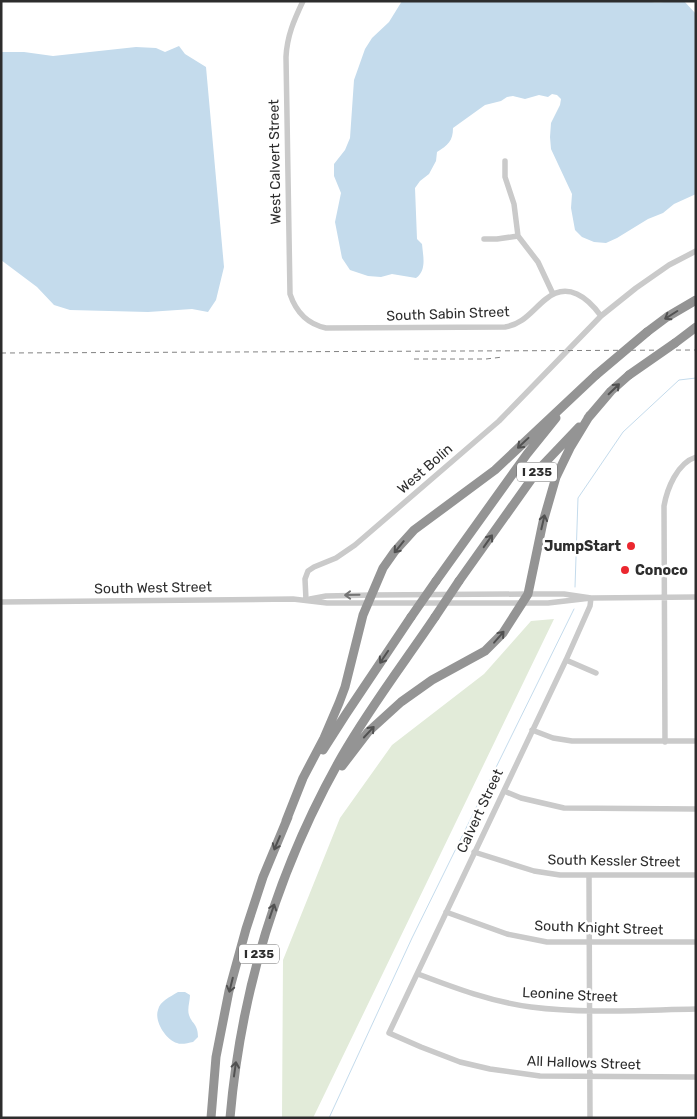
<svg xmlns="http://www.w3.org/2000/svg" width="697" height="1119" viewBox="0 0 697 1119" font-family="Rubik,sans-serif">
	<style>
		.green { fill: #e2ebd9 }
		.water { fill: #c4dbec }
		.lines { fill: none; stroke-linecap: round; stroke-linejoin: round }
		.stream { stroke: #c4dbec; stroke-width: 1 }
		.minor { stroke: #cacaca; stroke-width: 5.5 }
		.highway { stroke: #949494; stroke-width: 9 }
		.rail { stroke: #828282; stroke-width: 1; stroke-dasharray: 5 4; stroke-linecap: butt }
		.highway-bridge { stroke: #949494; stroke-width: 9 }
		.oneway { stroke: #515151 }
		.oneway2 { stroke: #747474 }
		.poi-dot { fill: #eb272f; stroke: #fff; stroke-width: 2 }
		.labels { text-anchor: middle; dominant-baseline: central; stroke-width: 5; stroke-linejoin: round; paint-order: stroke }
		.shield { fill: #fff; stroke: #6c6c6c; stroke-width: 1 }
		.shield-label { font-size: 12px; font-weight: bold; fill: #2d2d2d }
		.street-label { font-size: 14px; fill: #2d2d2d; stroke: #fff }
		.poi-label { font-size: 14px; font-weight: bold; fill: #2d2d2d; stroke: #fff; text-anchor: end }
	</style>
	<rect width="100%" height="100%" fill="#fff"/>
	<path class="green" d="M554,619L313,1118H282L283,960L340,818L392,745L484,674L531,621Z"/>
	<path class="water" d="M402,1H647C654,4 674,1 684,1L696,14V194L674,204L663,213L648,219L617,238L606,243L594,242L582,237L575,230L571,208L572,194L551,149L550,137L551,123L560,105L561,99L557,95L552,94L548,97L539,95L525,99L513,96L507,97L501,101L485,105L453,128C453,141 448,145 437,152L436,161L429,174L420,181L415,188L417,239L422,244C423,256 427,270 416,278L392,274L381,277L368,276L350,270L342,258L335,222L341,193L334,176V164L345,150L350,138L354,80L365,49L372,38L389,22Z
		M179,46L185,54L206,67L224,267L216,300L208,312L192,309L148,312L70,310L54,305L37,287L1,260V52H24L53,56L136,47L156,48L165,52Z
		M178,992H185L190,995C190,1001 187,1009 189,1015C192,1024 198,1024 198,1037L193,1042C188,1043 181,1045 177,1043C166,1040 154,1021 158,1010C160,1001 170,997 178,992Z"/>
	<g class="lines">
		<path class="stream" d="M575,587L578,498L623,432L679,380L696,378
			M329,1118L412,938L574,609"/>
		<path class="minor" d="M303,1C294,20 287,36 286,57L290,294C296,312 307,324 326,328L505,327C524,324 532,310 546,299C568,281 588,298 601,316
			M505,161V177L514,204L518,236L538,262L553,294
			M484,239H497L518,236
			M591,598L590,606L566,660L389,1033L421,1047L460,1062L490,1069L540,1076L696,1077
			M310,599L326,596L372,595L528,594H564L591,598L696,597
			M306,600L305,579L308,571L314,567L336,558L355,545L499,421L601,316L636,288L669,265L696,251
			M1,602L293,599L327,603H548L591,598
			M566,660L596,673
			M532,730L553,738L572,741H696
			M665,742L664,506C667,489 677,463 696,457
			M504,791L521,798L564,808L696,809
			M474,852L534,871L560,875H696
			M589,876L590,1118
			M446,912L507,934L547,942H696
			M418,974C455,988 492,1002 531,1007C585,1014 641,1010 696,1009"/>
		<path class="highway" d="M647,332L667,317L696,300
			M675,343L696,327
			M588,418L611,391L629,375
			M436,581L527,454L556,418
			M459,581L538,470L579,427
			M323,750L346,714L411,617
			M342,766L368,732L401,702L432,680L485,651L503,633L528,594L543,522L556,477L570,448L590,415
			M286,821L303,778L324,738L339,703L345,687L363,615L383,568L395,551L414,530L495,470L596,375
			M211,1118L216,1057L229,991L246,929L263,877L288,817
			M230,1118C241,990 279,867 342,756C370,707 404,663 435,617"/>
		<path class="rail" d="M1,353L696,350
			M414,359H486L503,357"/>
		<path class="highway-bridge" d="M596,375L647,332
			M629,375L675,343
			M411,617L436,581
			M435,617L459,581"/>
	</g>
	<defs><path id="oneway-shaft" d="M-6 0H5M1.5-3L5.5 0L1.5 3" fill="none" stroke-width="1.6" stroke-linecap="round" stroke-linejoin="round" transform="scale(1.25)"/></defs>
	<g class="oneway">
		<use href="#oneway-shaft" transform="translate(671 315) rotate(148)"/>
		<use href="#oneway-shaft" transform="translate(614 389) rotate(-44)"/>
		<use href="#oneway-shaft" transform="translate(523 443) rotate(137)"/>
		<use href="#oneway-shaft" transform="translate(543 522) rotate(-77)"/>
		<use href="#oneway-shaft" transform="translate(488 541) rotate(-55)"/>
		<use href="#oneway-shaft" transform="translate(399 547) rotate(129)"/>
		<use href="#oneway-shaft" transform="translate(499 637) rotate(-49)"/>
		<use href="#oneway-shaft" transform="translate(384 657) rotate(124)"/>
		<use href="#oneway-shaft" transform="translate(369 732) rotate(-47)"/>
		<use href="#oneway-shaft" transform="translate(277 843) rotate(113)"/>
		<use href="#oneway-shaft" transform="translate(272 911) rotate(-71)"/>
		<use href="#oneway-shaft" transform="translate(231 985) rotate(104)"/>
		<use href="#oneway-shaft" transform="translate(235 1069) rotate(-82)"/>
	</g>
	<use class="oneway2" href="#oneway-shaft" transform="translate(352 595) rotate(179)"/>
	<g class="poi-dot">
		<circle cx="631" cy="546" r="5"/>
		<circle cx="625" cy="570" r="5"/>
	</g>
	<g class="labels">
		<g class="shield">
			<rect x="517" y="462.5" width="40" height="19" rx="4"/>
			<rect x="239" y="944.5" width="40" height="19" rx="4"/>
		</g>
		<g class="shield-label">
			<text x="537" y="472">I 235</text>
			<text x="259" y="954">I 235</text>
		</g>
		<g class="street-label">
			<text transform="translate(275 162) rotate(-91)">West Calvert Street</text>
			<text transform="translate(448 314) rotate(-2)">South Sabin Street</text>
			<text transform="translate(425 469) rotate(-41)">West Bolin</text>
			<text transform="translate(153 588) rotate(-1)">South West Street</text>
			<text transform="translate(480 811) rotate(-65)">Calvert Street</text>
			<text transform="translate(614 861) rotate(1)">South Kessler Street</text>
			<text transform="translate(599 928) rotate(2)">South Knight Street</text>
			<text transform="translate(570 995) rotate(3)">Leonine Street</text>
			<text transform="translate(584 1063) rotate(2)">All Hallows Street</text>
		</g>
		<g class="poi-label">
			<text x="621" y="546">JumpStart</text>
			<text x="635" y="570" text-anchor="start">Conoco</text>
		</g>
	</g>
	<rect width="697" height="1119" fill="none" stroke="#2d2d2d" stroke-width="5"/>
</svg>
